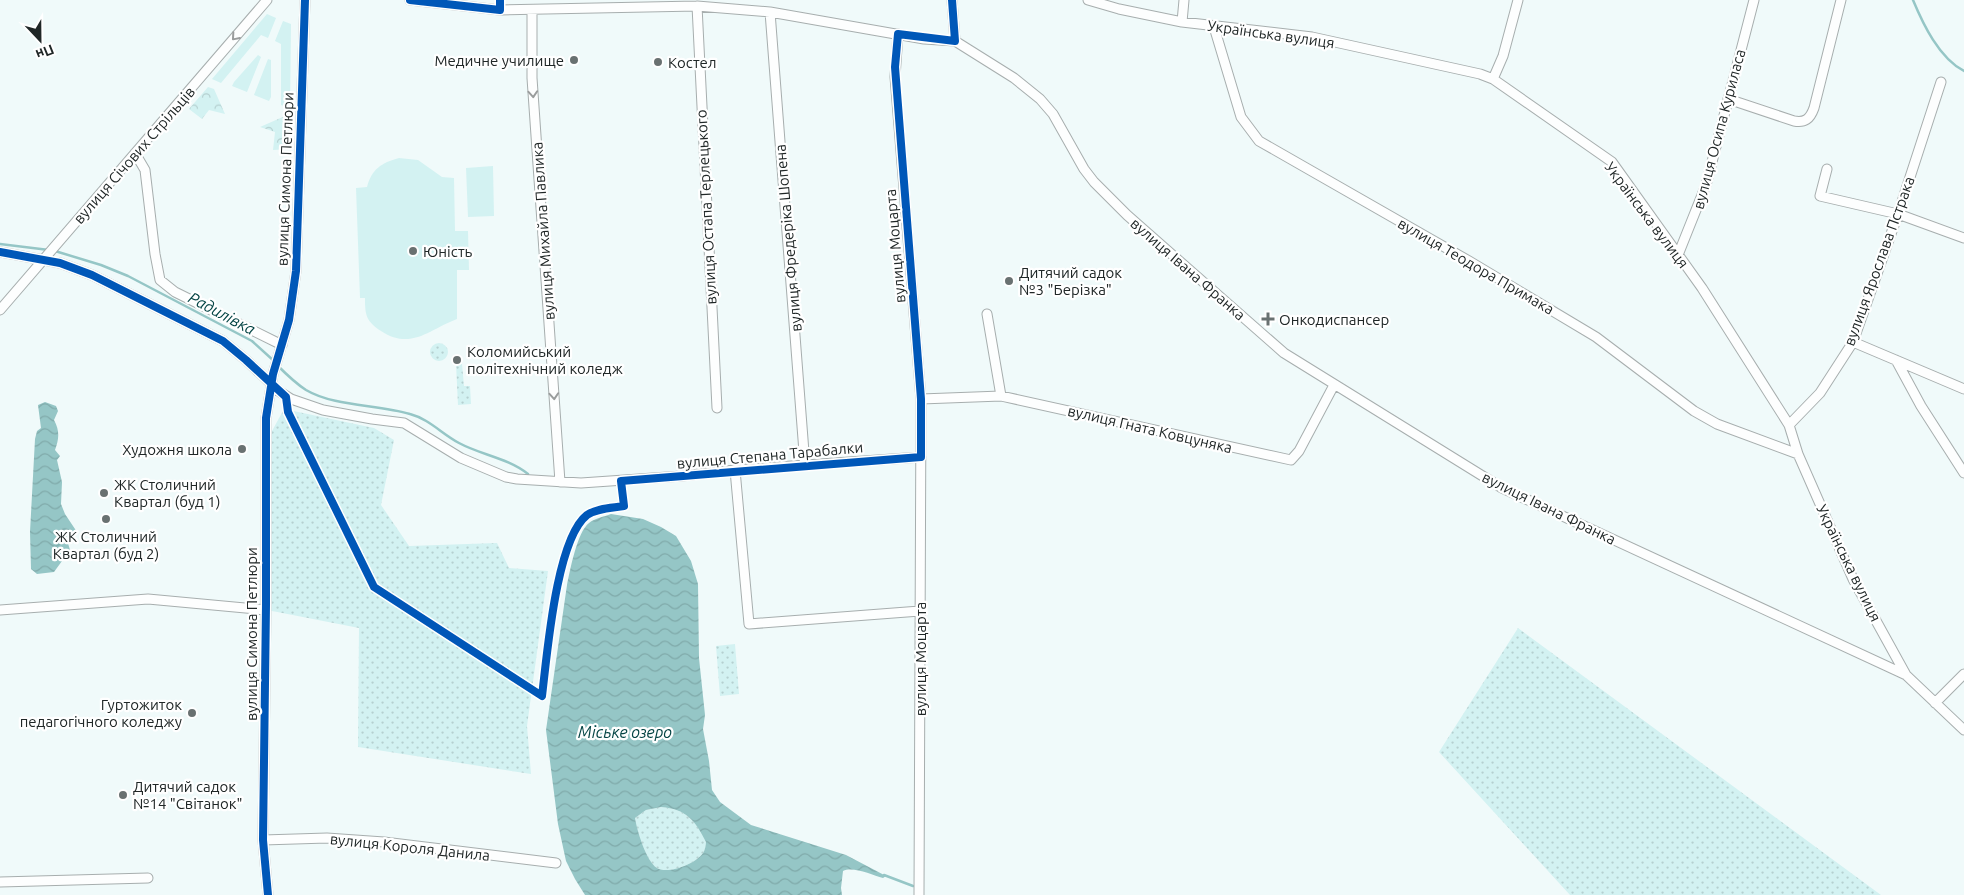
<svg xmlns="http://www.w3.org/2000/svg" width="1964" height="895" viewBox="0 0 1964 895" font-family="Ubuntu,sans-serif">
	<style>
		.grass { fill: #d3f2f2 }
		.forest { fill: url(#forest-crowns) }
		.park { fill: url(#park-dots) }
		.water { fill: url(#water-waves); fill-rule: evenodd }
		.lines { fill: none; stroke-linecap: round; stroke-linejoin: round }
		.stream { stroke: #95c6c6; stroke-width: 2.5 }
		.minor-casing { stroke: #a7aeae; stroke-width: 11 }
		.minor { stroke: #fdfefe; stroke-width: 9 }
		.cycleway-casing { stroke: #fff; stroke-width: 11 }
		.cycleway { stroke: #0057b8; stroke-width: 8 }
		.oneway { stroke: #9a9d9d }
		.poi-dot { fill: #697171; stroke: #fff; stroke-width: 2 }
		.labels { text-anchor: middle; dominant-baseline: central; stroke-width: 4.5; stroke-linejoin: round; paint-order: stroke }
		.street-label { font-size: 15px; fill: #202727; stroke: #fff }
		.poi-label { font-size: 15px; fill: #202727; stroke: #fff; text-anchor: start }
		.water-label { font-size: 16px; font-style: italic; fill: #044444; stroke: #fff }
	</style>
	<defs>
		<pattern id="forest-crowns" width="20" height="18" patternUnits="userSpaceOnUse" patternTransform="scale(1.25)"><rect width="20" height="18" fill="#d3f2f2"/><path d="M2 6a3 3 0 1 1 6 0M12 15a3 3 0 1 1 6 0" fill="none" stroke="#b5d0d0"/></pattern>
		<pattern id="park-dots" width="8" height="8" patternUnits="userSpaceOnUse" patternTransform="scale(1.25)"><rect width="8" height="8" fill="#d3f2f2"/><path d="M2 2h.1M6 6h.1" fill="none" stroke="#b5d0d0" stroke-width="1.8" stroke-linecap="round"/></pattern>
		<pattern id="water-waves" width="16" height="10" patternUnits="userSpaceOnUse" patternTransform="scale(1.25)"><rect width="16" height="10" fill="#95c6c6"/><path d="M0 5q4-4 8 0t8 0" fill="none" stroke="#80aaaa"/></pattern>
	</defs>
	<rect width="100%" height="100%" fill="#f0fafa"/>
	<path class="grass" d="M267,14L276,18L268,38L261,35L221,83L212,79Z
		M283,21L291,24L290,108L281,105V44L275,41Z
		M258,55L261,57L247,92L232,86L234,82Z
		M268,59L271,60V97L269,101L254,95Z
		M399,158L418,160L442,177L454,178L455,231H468L469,270H457V319C430,329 411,351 381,331C366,321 365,315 365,298H360L356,188L367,187C372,169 381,163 399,158Z
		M493,166L494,216L468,217L466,168Z"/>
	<path class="forest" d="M208,87L214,89L225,114L209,110L202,119L189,109Z
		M285,116L291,119V149L273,150L275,132L260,127Z"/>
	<path class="park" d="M430 352a9 9 0 1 1 18 0a9 9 0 1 1-18 0Z
		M456,364H462L464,386H470L471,404L458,405Z
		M284,409L374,428L394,440L381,505L409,546L497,543L509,568L548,571L527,726L531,774L358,747L359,628L267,610L272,431Z
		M1518,628L1881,895H1570L1439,752Z
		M735,644L739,694L720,696L716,646Z
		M661,807C686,809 695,820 707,842C706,845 705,850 703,853C697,863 668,875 657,868C646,861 637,830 635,818L646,810Z"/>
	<path class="water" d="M45,402L56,406L58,411L54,420C60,431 59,439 55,450L60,456L57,460L62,482L61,504L65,514L77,532L67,540L70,550L54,572L37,574L31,569L30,532L35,439L37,431L41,428L38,405Z
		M611,514L643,519L661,527L676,536L691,561L698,584L699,658L705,715L703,729L709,761L712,790L720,802L751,825L846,855L886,876L883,878C872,875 853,866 843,871L841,888L842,895H585L575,879L566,861L558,824L546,730L567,585C570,571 577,532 589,523C595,518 604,517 611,514ZM661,807C686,809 695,820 706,842C706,845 705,850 703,853C697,863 668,875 657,868C646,861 637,830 635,818L646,810Z"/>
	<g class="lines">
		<path class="stream" d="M1913,0C1923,24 1939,58 1964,71
			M0,244L49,250
			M55,251L101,265L128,276L252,341L274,361
			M277,365C286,374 295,383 306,390C335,407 378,404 410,414C429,419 442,434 459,443C481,455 508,458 528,474
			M884,875L913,886"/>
		<defs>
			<path id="minor" d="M410,0L500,10L697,6L770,12L924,39L955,41L1014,78L1040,99L1053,114L1084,169L1094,182L1127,215L1284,353L1502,488L1906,675L1964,730
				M952,0L955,41
				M1088,0L1119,9L1182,22L1312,37L1480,74L1493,79L1612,162L1702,288L1789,425L1798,454L1853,579L1906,675
				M697,6L717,408
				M532,10V78L560,482
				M770,12L805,465
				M1182,22L1184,0
				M1214,27L1241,117L1259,141L1469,261L1596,337L1694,411L1717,424L1798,454
				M898,34L895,77L921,399L919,895
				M1493,79L1503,56L1518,0
				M1728,99L1794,121C1805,123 1810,119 1814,108L1841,0
				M135,153L145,170L155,254L160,280L175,292L282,345
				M1827,169L1820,196L1898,214L1964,238
				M0,252L60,263L92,275L223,341L246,360L280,392L291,399L323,410L372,419L404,423L461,458L506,477L517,479L581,483L682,476L735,470L921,457
				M1678,255L1706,185L1754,0
				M0,310L267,0
				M987,314L1001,396
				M1853,342L1964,389
				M1896,360L1921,406L1964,473
				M921,399L1001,396L1291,460L1299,451L1334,385
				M1789,425L1820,393L1853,342L1898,214L1941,82
				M735,470L749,624L920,611
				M0,610L148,599L266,610
				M1935,703L1964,674
				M263,840L327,838L384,842L556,863
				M0,882L148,878
				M268,895L263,840L266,605V418L273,374L289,320L296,271L305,0"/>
		</defs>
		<use href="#minor" class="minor-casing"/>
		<use href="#minor" class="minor"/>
		<defs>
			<path id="cycleway" d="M410,0L500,10V0
				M0,252L60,263L92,275L223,341L246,360L286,397L288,412L374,587L542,696C547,656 556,539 587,515C597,508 612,508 624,506L621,481L921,457V399L895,67L898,34L955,41L952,0
				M268,895L263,840L266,605V418L273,374L289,320L296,271L305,0"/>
		</defs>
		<use href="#cycleway" class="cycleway-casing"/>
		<use href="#cycleway" class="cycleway"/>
	</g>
	<defs><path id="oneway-chevron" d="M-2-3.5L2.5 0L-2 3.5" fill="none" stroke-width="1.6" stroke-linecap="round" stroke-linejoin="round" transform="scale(1.25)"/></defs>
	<g class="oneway">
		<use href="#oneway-chevron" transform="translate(235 37) rotate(131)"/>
		<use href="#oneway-chevron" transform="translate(533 94) rotate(86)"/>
		<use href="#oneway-chevron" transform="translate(554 396) rotate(86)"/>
	</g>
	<g class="poi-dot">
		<circle cx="574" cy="60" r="5"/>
		<circle cx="658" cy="62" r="5"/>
		<circle cx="413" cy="251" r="5"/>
		<circle cx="1009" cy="281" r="5"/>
		<path d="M1265.5 311.5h5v5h5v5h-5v5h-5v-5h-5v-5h5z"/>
		<circle cx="457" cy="360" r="5"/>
		<circle cx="242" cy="449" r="5"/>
		<circle cx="104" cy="493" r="5"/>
		<circle cx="106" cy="519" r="5"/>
		<circle cx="192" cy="713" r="5"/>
		<circle cx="123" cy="795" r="5"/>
	</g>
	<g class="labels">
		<g class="street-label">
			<text transform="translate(1271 34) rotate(8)">Українська вулиця</text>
			<text transform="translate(1719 129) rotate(-75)">вулиця Осипа Куриласа</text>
			<text transform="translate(134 155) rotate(-49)">вулиця Січових Стрільців</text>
			<text transform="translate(285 179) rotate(-88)">вулиця Симона Петлюри</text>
			<text transform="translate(706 207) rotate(-93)">вулиця Остапа Терлецького</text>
			<text transform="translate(1647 215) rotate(53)">Українська вулиця</text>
			<text transform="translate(543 231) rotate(-94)">вулиця Михайла Павлика</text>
			<text transform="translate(788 238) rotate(-95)">вулиця Фредеріка Шопена</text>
			<text transform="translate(895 246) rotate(-95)">вулиця Моцарта</text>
			<text transform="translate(1879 261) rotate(-70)">вулиця Ярослава Пстрака</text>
			<text transform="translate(1476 266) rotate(30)">вулиця Теодора Примака</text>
			<text transform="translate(1188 269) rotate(41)">вулиця Івана Франка</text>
			<text transform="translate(1150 429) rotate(13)">вулиця Гната Ковцуняка</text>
			<text transform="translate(770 455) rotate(-5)">вулиця Степана Тарабалки</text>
			<text transform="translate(1549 508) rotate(26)">вулиця Івана Франка</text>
			<text transform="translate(1849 563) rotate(64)">Українська вулиця</text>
			<text transform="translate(251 634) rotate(-90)">вулиця Симона Петлюри</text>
			<text transform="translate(920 659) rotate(-90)">вулиця Моцарта</text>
			<text transform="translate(410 847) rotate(6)">вулиця Короля Данила</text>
		</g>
		<g class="poi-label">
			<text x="564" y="60" text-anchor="end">Медичне училище</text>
			<text x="668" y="62">Костел</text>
			<text x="423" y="251">Юність</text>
			<text x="1019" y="272">Дитячий садок<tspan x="1019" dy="17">№3 "Берізка"</tspan></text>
			<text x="1279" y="319">Онкодиспансер</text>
			<text x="467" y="351">Коломийський<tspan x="467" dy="17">політехнічний коледж</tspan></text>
			<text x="232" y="449" text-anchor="end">Художня школа</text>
			<text x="114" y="484">ЖК Столичний<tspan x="114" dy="17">Квартал (буд 1)</tspan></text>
			<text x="106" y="536" text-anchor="middle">ЖК Столичний<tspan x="106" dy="17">Квартал (буд 2)</tspan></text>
			<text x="182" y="704" text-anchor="end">Гуртожиток<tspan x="182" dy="17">педагогічного коледжу</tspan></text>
			<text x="133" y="786">Дитячий садок<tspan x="133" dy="17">№14 "Світанок"</tspan></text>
		</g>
		<g class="water-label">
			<text transform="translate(222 313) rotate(28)">Радилівка</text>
			<text x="625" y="732">Міське озеро</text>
		</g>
	</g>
	<g transform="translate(40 40) rotate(158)" stroke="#ffffff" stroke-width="4" paint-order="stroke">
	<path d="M0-4L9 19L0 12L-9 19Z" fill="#202727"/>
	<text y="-8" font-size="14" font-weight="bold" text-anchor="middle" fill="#202727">Пн</text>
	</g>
</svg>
